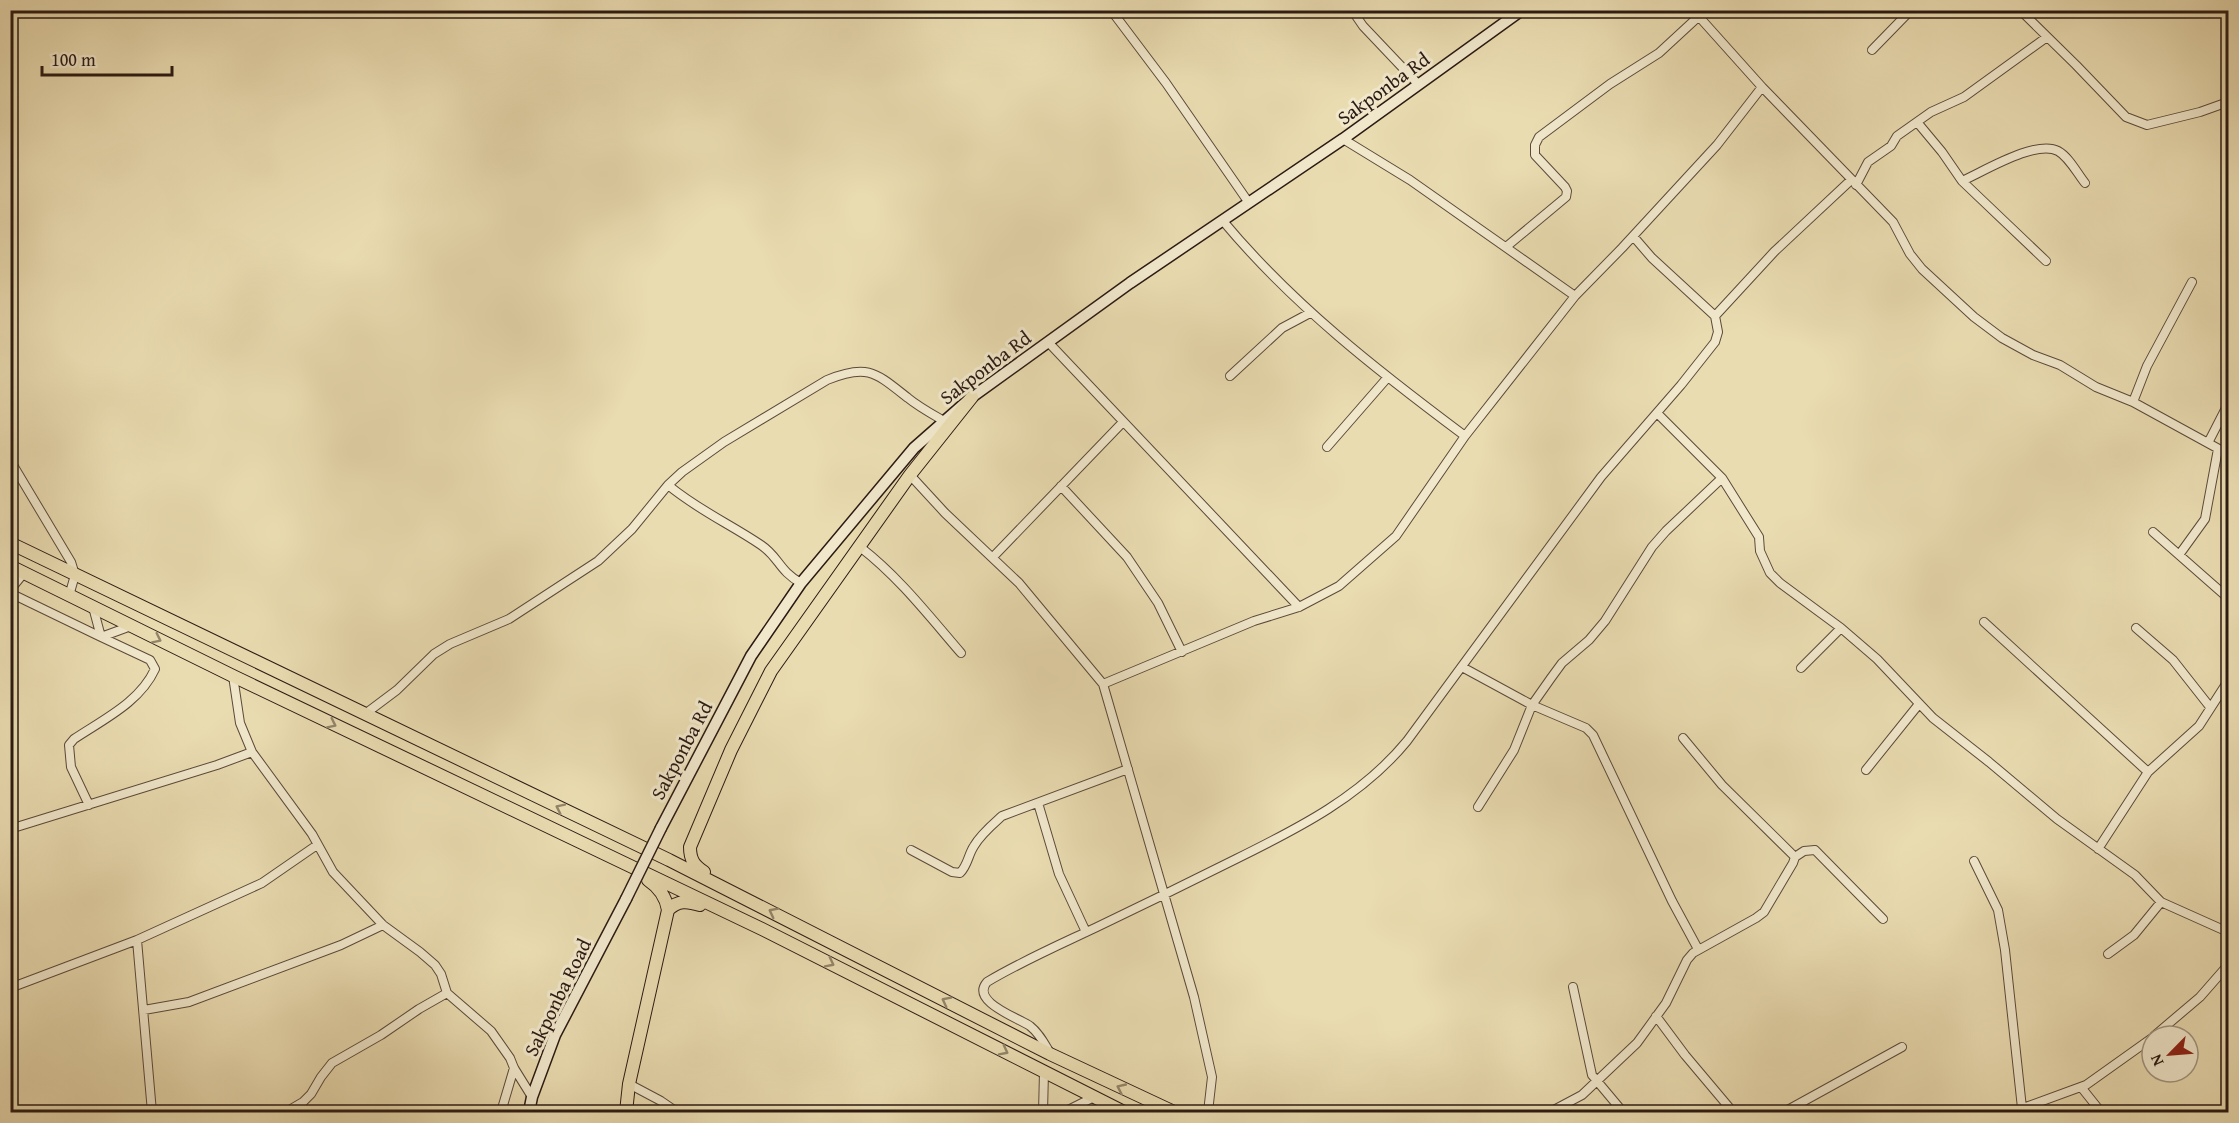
<svg xmlns="http://www.w3.org/2000/svg" width="2239" height="1123" viewBox="0 0 2239 1123" font-family="'Gentium Book Plus',serif">
	<style>
		.lines { fill: none; stroke-linecap: round; stroke-linejoin: round }
		.minor-casing { stroke: #5b4a3a; stroke-width: 10 }
		.secondary-casing { stroke: #2b1a13; stroke-width: 13 }
		.trunk-casing { stroke: #2b1a13; stroke-width: 14 }
		.minor { stroke: #f1e8cc; stroke-width: 8 }
		.secondary { stroke: #f1e8cc; stroke-width: 10 }
		.trunk { stroke: #eadcb1; stroke-width: 12 }
		.secondary-bridge-casing { stroke: #2b1a13; stroke-width: 13; stroke-linecap: butt }
		.secondary-bridge { stroke: #f1e8cc; stroke-width: 10 }
		.oneway { stroke: #94856a }
		.labels { text-anchor: middle; dominant-baseline: central; stroke-width: 6; stroke-linejoin: round; paint-order: stroke }
		.street-label { font-size: 20px; fill: #2b1a13; stroke: #f1e8cc }
	</style>
	<rect width="100%" height="100%" fill="#eadcb1"/>
	<filter id="stains"><feTurbulence type="fractalNoise" baseFrequency=".00333" numOctaves="4"/><feColorMatrix values="0 0 0 0 .2 0 0 0 0 .09 0 0 0 0 .02 0 0 0 .5 -.17"/></filter>
	<radialGradient id="worn" r=".72"><stop offset=".6" stop-color="#630" stop-opacity="0"/><stop offset="1" stop-color="#630" stop-opacity=".3"/></radialGradient>
	<g class="lines">
		<defs>
			<path id="minor" d="M1111,10L1166,83L1249,203
				M1352,10L1363,26L1418,84
				M2020,10L2076,65L2126,117L2147,125L2200,112L2228,102
				M1872,50L1911,10
				M1762,87L1893,222L1910,254L1922,269L1974,317L2002,338L2033,355L2060,365L2096,387L2133,402L2228,454
				M1917,122L1942,152L1962,181L2046,261
				M1343,139L1410,180L1575,296
				M1962,181C1983,172 2036,139 2058,151C2069,157 2077,173 2085,183
				M1856,185L1868,162L1891,146L1897,136L1931,112L1964,97L2047,37
				M1223,221C1293,305 1378,371 1465,436
				M1506,247L1566,197L1567,191L1565,187L1535,155V145L1539,137L1610,84L1659,53L1698,17
				M1715,316L1774,252L1851,180
				M1048,342L1299,607
				M1230,376L1282,328L1310,313
				M2133,402L2147,366L2192,282
				M1657,413L1722,478L1759,537L1760,551L1770,573L1780,583L1841,628L1877,659L1933,718L1989,762L2057,819L2135,875L2161,902L2228,932
				M2208,443L2228,404
				M1327,447L1388,377
				M10,460L71,562L75,575L69,596
				M910,475L945,513L1019,583L1103,684L1194,997L1212,1077L1208,1112
				M668,485C698,510 730,524 761,545C779,557 779,571 801,583
				M1061,486L1127,557L1158,603L1182,652
				M2153,532L2228,598
				M860,547C899,577 929,616 961,653
				M2179,555L2205,519L2218,449
				M993,557L1123,422
				M10,590L24,573
				M10,593L101,637L131,626
				M1984,622L2148,772
				M2136,628L2173,660L2210,707
				M1462,667L1532,705L1586,728L1593,735L1672,901L1698,949
				M1801,668L1841,628
				M233,676L240,723L252,752L312,834L333,872L383,925L420,952L435,965L441,974L447,993L491,1031L510,1058L514,1068L532,1097
				M1103,684L1254,621L1299,607L1339,586L1396,536L1465,436L1575,296L1622,248L1717,145L1762,87L1693,10
				M365,714L397,690L434,654L450,644L509,619L598,561L632,529L668,485L682,472L724,442L827,380C868,363 876,373 908,398C919,407 932,414 944,421
				M1866,770L1919,704
				M1038,803L1059,874L1086,932
				M89,805L71,767L69,745L74,739C104,719 140,702 155,669L150,660L101,637L93,607
				M1478,807L1514,750L1532,705L1551,678L1562,663L1589,640L1605,621L1652,547L1666,531L1722,478
				M10,829L217,765L252,752
				M2098,849L2148,772L2199,726L2228,681
				M911,850L952,872L960,873C968,865 968,855 974,846C981,834 992,825 1002,816L1128,769
				M1795,857L1804,851L1815,850L1883,919
				M1974,861L1998,910L2005,950L2022,1108
				M2108,954L2134,935L2161,902
				M1573,987L1592,1075L1623,1112
				M10,988L137,940
				M144,1010L189,1002L341,945L383,925
				M1656,1016L1685,1055L1733,1112
				M2154,1036L2200,997L2228,965
				M1050,1053C1044,1043 1040,1034 1030,1026C1019,1018 970,1002 987,982C1022,961 1059,945 1097,927C1143,905 1190,882 1236,859C1299,828 1362,796 1407,741L1601,477L1681,385L1715,342L1718,332L1715,316L1652,258L1633,236
				M629,1084L661,1101L677,1112
				M2081,1087L2101,1112
				M152,1112L137,940L262,883L317,845
				M286,1112L303,1102L311,1094L321,1077L332,1063L381,1035L419,1009L447,993
				M501,1112L514,1068
				M1043,1112L1044,1072
				M1064,1112L1094,1097
				M1550,1112L1582,1095L1637,1043L1666,1003L1687,960L1693,953L1756,918L1764,912L1793,863L1795,857L1722,785L1683,738
				M1784,1112L1902,1047
				M2012,1112L2086,1085L2152,1038"/>
			<path id="secondary" d="M661,828L751,656L801,583L914,448L972,397L1130,283L1343,139L1522,10
				M529,1112L532,1097L555,1035L626,899"/>
			<path id="trunk" d="M10,543L669,860L1050,1054L1174,1112
				M10,566L233,676L762,929L1124,1112
				M704,872C694,865 690,860 690,847L731,750L771,671L910,475L972,397
				M668,910C678,900 687,901 700,905
				M626,1112L629,1084L668,910C666,897 660,888 648,880"/>
		</defs>
		<use href="#minor" class="minor-casing"/>
		<use href="#secondary" class="secondary-casing"/>
		<use href="#trunk" class="trunk-casing"/>
		<use href="#minor" class="minor"/>
		<use href="#secondary" class="secondary"/>
		<use href="#trunk" class="trunk"/>
		<defs>
			<path id="secondary-bridge" d="M626,899L661,828"/>
		</defs>
		<use href="#secondary-bridge" class="secondary-bridge-casing"/>
		<use href="#secondary-bridge" class="secondary-bridge"/>
	</g>
	<defs><path id="oneway-chevron" d="M-2-3.5L2.5 0L-2 3.5" fill="none" stroke-width="1.6" stroke-linecap="round" stroke-linejoin="round" transform="scale(1.5)"/></defs>
	<g class="oneway">
		<use href="#oneway-chevron" transform="translate(157 639) rotate(26)"/>
		<use href="#oneway-chevron" transform="translate(332 724) rotate(26)"/>
		<use href="#oneway-chevron" transform="translate(560 808) rotate(-154)"/>
		<use href="#oneway-chevron" transform="translate(773 912) rotate(-153)"/>
		<use href="#oneway-chevron" transform="translate(830 963) rotate(27)"/>
		<use href="#oneway-chevron" transform="translate(946 1001) rotate(-153)"/>
		<use href="#oneway-chevron" transform="translate(1004 1051) rotate(27)"/>
		<use href="#oneway-chevron" transform="translate(1121 1088) rotate(-155)"/>
	</g>
	<g class="labels">
		<g class="street-label">
			<text transform="translate(1383 88) rotate(-36)">Sakponba Rd</text>
			<text transform="translate(985 367) rotate(-37)">Sakponba Rd</text>
			<text transform="translate(681 750) rotate(-62)">Sakponba Rd</text>
			<text transform="translate(557 997) rotate(-64)">Sakponba Road</text>
		</g>
	</g>
	<rect width="2239" height="1123" fill="none" stroke="#eadcb1" stroke-width="36"/>
	<rect x="12" y="12" width="2215" height="1099" fill="none" stroke="#2b1a13" stroke-width="3"/>
	<rect x="18" y="18" width="2203" height="1087" fill="none" stroke="#2b1a13" stroke-width="1.5"/>
	<g transform="translate(2170 1054) rotate(245)"><circle r="28" fill="#f1e8cc" stroke="#a29682" stroke-width="1.5"/>
	<path d="M0-4.5L10 22L0 15L-10 22Z" fill="#8f2418"/>
	<text y="-9" font-size="16" font-weight="bold" text-anchor="middle" fill="#2b1a13">N</text>
	</g>
	<path d="M42 66v9h130v-9" fill="none" stroke="#2b1a13" stroke-width="3"/>
	<text x="51" y="66" font-size="18" fill="#2b1a13" stroke="#f1e8cc" stroke-width="4.5" paint-order="stroke">100 m</text>
	<rect width="100%" height="100%" filter="url(#stains)"/>
	<rect width="100%" height="100%" fill="url(#worn)"/>
</svg>
